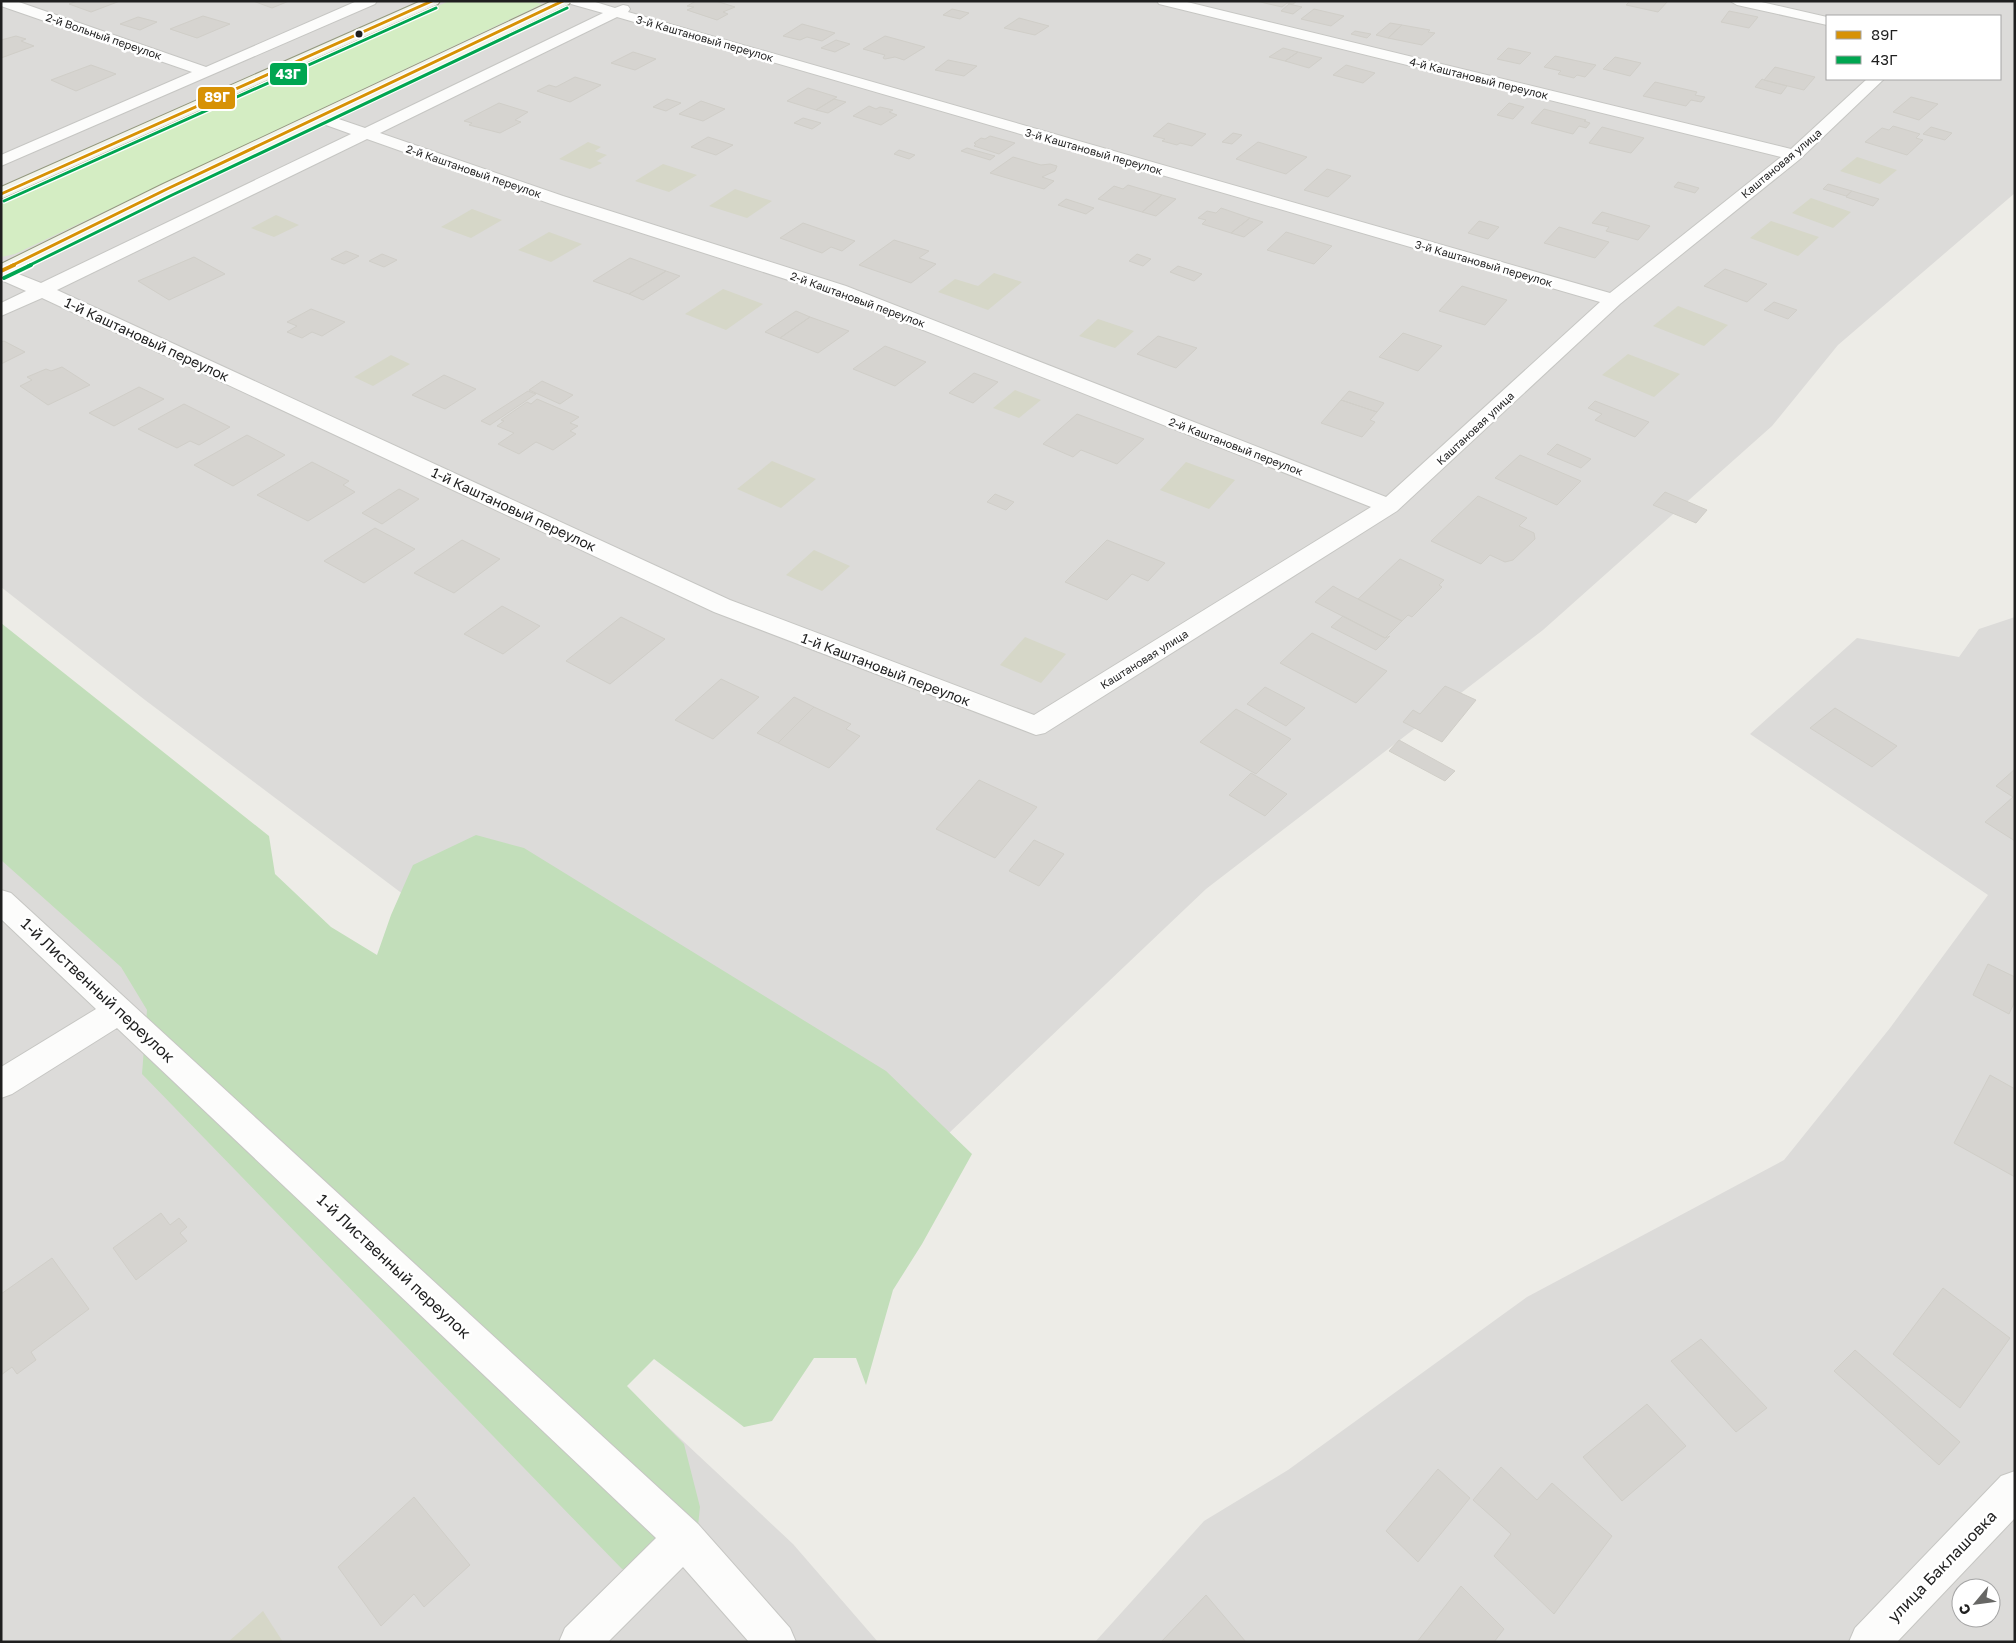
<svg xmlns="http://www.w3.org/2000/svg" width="2016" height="1643" viewBox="0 0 2016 1643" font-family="'Golos Text',sans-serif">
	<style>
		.residential { fill: #dcdbd9; fill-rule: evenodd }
		.construction { fill: #d6d7c8 }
		.grass { fill: #d4edc3 }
		.forest { fill: #c2deba }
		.building { fill: #d6d4d0; stroke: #d0cec8 }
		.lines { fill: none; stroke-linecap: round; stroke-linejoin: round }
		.minor-casing { stroke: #c6c6c3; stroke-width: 2 }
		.secondary-casing { stroke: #93987e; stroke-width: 2 }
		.minor { fill: #fcfcfb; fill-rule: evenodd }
		.secondary { fill: #f2f4ea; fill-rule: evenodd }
		.bus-1-far1-casing { stroke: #fff; stroke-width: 5.5 }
		.bus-1-casing { stroke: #fff; stroke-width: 7 }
		.bus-2-far1-casing { stroke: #fff; stroke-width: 5.5 }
		.bus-2-casing { stroke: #fff; stroke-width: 7 }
		.bus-1-far1 { stroke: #d79205; stroke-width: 3 }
		.bus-1 { stroke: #d79205; stroke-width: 4 }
		.bus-2-far1 { stroke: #00a651; stroke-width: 3 }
		.bus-2 { stroke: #00a651; stroke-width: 4 }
		.bus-dot { fill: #1f1f1f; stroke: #fff; stroke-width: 2 }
		.labels { text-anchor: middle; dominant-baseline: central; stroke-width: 5; stroke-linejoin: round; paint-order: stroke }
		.far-street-label { font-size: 11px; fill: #1f1f1f; stroke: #fff }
		.street-label { font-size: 14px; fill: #1f1f1f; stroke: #fff }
		.near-street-label { font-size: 16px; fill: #1f1f1f; stroke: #fff }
		.line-badge { stroke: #fff; stroke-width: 2 }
		.badge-label { font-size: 14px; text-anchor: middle; font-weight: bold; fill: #fff }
	</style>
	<rect width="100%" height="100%" fill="#edece7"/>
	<path class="residential" d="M1,1H2015V193L1838,345L1772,426L1543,630L1206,889L848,1229L145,700L1,587ZM1827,16H2000V79H1827Z
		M2015,617V1642H1095L1204,1521L1288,1470L1527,1297L1784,1160L1890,1028L1988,895L1750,734L1857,638L1959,657L1979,629ZM1961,1588H1991V1618H1961Z
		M1,815L203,992L793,1544L878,1642H1Z"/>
	<path class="construction" d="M588,142L601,147L595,151L607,155L597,161L602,163L590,169L559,159Z
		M1857,157L1897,170L1880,184L1840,171Z
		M663,164L697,175L669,192L635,181Z
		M735,189L772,201L747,218L709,206Z
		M1811,198L1851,212L1833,228L1792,213Z
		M472,209L502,220L471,238L441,227Z
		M276,215L299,225L274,237L251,228Z
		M1771,221L1819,237L1798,256L1750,238Z
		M549,232L582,244L551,262L518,250Z
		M994,273L1022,282L988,310L938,292L955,279L978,286Z
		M723,289L763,304L726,330L685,314Z
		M1678,306L1728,325L1704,346L1653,326Z
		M1098,319L1134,331L1115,348L1079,336Z
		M1628,354L1680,374L1654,397L1602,375Z
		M391,355L410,364L373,386L354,377Z
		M1015,390L1041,400L1019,418L993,408Z
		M772,461L816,479L781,508L737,489Z
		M1186,462L1235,480L1209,509L1160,490Z
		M814,550L850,566L822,591L786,575Z
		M1025,637L1066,654L1041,683L1000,665Z
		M263,1611L283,1642H228Z"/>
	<path class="grass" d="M449,1H532L542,4L15,254L1,257V203Z"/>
	<path class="forest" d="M1,623L269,836L275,874L331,927L377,955L391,915L413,865L476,835L524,848L886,1071L972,1154L922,1244L893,1290L866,1385L856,1358H814L772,1421L744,1427L654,1359L627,1386L684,1444L700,1507L694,1564L622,1569L142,1074L147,1010L121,967L1,860Z"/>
	<path class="building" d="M77,1H120L91,12L69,4Z
		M253,1H289L272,8Z
		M696,1H716L735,7L723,12L728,14L717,20L687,10L694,7L687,6Z
		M1256,1H1297L1293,4L1287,3L1282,7Z
		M1630,1H1668L1658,12L1626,5Z
		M1289,4L1302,7L1293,14L1281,11Z
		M952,9L969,13L960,19L943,15Z
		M1314,9L1344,16L1331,26L1301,19Z
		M1729,11L1758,17L1749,28L1721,22Z
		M203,16L230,24L197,38L170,29Z
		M138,17L157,22L140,30L120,24Z
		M1019,18L1049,26L1035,35L1004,28Z
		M1390,23L1402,25L1388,38L1376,35Z
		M802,24L835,33L822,41L807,37L800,40L783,36Z
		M1402,25L1430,30L1428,32L1435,33L1422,45L1388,38Z
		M1355,31L1371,34L1367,38L1351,34Z
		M16,36L26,39L21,41L34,46L1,58V40Z
		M885,36L925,47L904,60L895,57L885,59L883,58L885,55L863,49Z
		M836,40L850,44L835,52L821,48Z
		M1283,48L1298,52L1285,61L1269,57Z
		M1508,48L1531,53L1520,64L1497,59Z
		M633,52L656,59L635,70L611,63Z
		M1298,52L1322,58L1309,68L1285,61Z
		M1555,56L1596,65L1585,77L1577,75L1574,78L1558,74L1561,71L1544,67Z
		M1615,57L1641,63L1630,76L1603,69Z
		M948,60L977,66L964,76L935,70Z
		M91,65L116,74L76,91L51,80Z
		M1346,65L1375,73L1363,83L1333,75Z
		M1775,67L1815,77L1804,90L1764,80Z
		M575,77L601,85L570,102L537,91L549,85L556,87Z
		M1762,79L1764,80L1787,86L1781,94L1755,87Z
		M1655,82L1697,92L1695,95L1705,97L1701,102L1691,100L1686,106L1643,96Z
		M808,88L837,97L816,110L787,101Z
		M1911,97L1938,104L1919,120L1893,112Z
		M667,99L681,103L666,111L653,107Z
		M834,99L846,102L828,113L816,110Z
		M701,101L725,109L703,121L679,114Z
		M499,103L528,112L515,120L521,122L500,133L469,125L472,123L464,121Z
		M1509,103L1524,107L1513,119L1497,115Z
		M869,106L876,109L880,107L893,110L889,112L897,115L881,125L853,116Z
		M1544,109L1586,120L1584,121L1590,123L1586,128L1579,126L1573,134L1531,123Z
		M803,118L821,123L812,129L794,123Z
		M1168,123L1206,134L1192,146L1180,143L1177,145L1162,141L1165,139L1153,136Z
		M1893,126L1920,134L1916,138L1923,140L1907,155L1865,142L1882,128L1889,130Z
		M1602,127L1644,138L1631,153L1589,143Z
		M1931,127L1952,133L1945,140L1923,134Z
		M1233,133L1242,135L1232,144L1222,142Z
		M990,136L1015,143L999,154L974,146L976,144L974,143L981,138L985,139Z
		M708,137L733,145L716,155L691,147Z
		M1258,142L1307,157L1286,174L1236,159Z
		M967,148L995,156L990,160L961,151Z
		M899,150L915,155L909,159L894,154Z
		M1013,157L1041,165L1050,164L1057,166L1055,171L1042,177L1054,181L1044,189L990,173Z
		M1327,169L1351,176L1328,197L1304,190Z
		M1678,182L1699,188L1695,193L1674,187Z
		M1828,184L1852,191L1846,196L1823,189Z
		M1128,185L1162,195L1142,212L1098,199L1114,186L1123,189Z
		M1852,191L1879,199L1873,206L1846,197Z
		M1162,195L1176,199L1156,216L1142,212Z
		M1066,199L1094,208L1086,214L1058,205Z
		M1221,208L1250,218L1231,233L1202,224L1206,220L1198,218L1207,211L1216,213Z
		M1602,212L1650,226L1638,240L1606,231L1609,227L1592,223Z
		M1250,218L1263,222L1244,237L1231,233Z
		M1479,221L1499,227L1488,239L1468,233Z
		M803,223L855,241L842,251L831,247L822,253L780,238Z
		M1559,227L1609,242L1595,258L1544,243Z
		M1286,232L1332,246L1314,264L1267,250Z
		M894,240L929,251L919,258L936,264L911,283L859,265Z
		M346,251L359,256L344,264L331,259Z
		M382,254L397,260L384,267L369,261Z
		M1137,254L1151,259L1143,266L1129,261Z
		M194,257L225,274L169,300L138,281Z
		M630,258L666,271L629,294L593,281Z
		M1178,266L1202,274L1194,281L1170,272Z
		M1725,269L1767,284L1747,302L1704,286Z
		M666,271L680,276L643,300L629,294Z
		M1462,286L1507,300L1485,325L1439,311Z
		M1774,302L1797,310L1788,319L1764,310Z
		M311,309L345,322L322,336L312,332L302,338L287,332L297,326L287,322Z
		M796,311L810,317L780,338L765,332Z
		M810,317L849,331L818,353L780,338Z
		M1403,333L1442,346L1418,371L1379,357Z
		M1158,336L1197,348L1176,368L1137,354Z
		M4,341L25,352L1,364V342Z
		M885,346L926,362L895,386L853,369Z
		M62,367L90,385L48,405L20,386L32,380L27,377L46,369L51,371Z
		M974,373L998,382L973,403L949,393Z
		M444,375L476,389L445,409L412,395Z
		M542,381L573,395L560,404L529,390Z
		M139,387L164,399L114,426L89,413Z
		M528,391L536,394L490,425L481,421Z
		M1349,391L1384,403L1377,412L1341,400Z
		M537,399L579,417L570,423L578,426L570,431L576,434L553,450L536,442L519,454L498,444L514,433L497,426L504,421L501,420L527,402L531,404Z
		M1341,400L1377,412L1370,420L1375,422L1362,437L1321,423Z
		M1595,401L1649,422L1635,437L1595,420L1602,414L1588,408Z
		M184,404L230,427L199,445L190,441L177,448L138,429Z
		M1077,414L1144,439L1117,464L1081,450L1073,457L1043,444Z
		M247,435L285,455L233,486L194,465Z
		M1557,444L1591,459L1581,468L1547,454Z
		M1520,455L1581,481L1557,505L1495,478Z
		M312,462L349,481L343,485L355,492L308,521L257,495Z
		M399,489L419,499L382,524L362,513Z
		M1665,492L1707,510L1696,523L1653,505Z
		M995,494L1014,502L1006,510L987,502Z
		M1478,496L1527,518L1519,526L1534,533L1535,539L1513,560L1505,562L1490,555L1481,564L1431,541Z
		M375,528L415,549L364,583L324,561Z
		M462,540L500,559L454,593L414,573Z
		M1107,540L1165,563L1148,581L1132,574L1107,600L1065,582Z
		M1400,559L1444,580L1439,585L1442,587L1412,617L1408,615L1402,621L1358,599Z
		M1333,586L1340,590L1402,621L1385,638L1315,602Z
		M502,606L540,626L503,654L464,634Z
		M1343,616L1385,638L1390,636L1376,650L1331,627Z
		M621,617L665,639L610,684L566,661Z
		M1312,633L1387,671L1356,703L1280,663Z
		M721,679L759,697L713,739L675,720Z
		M1445,686L1476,700L1442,742L1403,722L1413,710L1420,714Z
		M1265,687L1305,708L1286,726L1247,704Z
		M794,697L814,707L778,743L757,733Z
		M814,707L851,724L846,729L860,736L829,768L778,743Z
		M1835,708L1897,746L1872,767L1810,728Z
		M1236,709L1291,739L1256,774L1200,742Z
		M1399,740L1455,771L1445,781L1389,751Z
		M2015,769V841L1985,822L2013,797L1996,786Z
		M1251,773L1287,794L1265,816L1229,795Z
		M979,780L1037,807L995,858L936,829Z
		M1034,840L1064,854L1039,886L1009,871Z
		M1988,964L2015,977V1001L2009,1014L1973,995Z
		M1990,1075L2015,1089V1177L1954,1143Z
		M161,1213L170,1225L179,1218L187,1227L180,1233L187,1241L136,1280L113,1248Z
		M52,1258L89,1309L31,1352L36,1360L17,1374L12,1367L1,1375V1294Z
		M1943,1288L2010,1338L1960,1408L1893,1354Z
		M1701,1339L1767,1408L1736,1432L1671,1361Z
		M1855,1350L1960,1442L1939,1465L1834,1371Z
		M1647,1404L1686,1446L1622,1501L1583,1457Z
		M1501,1467L1537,1500L1552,1483L1612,1536L1554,1614L1494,1556L1511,1534L1473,1500Z
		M1438,1469L1470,1498L1418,1562L1386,1531Z
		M414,1497L470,1565L424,1607L414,1594L381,1626L338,1567Z
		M1461,1586L1504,1629L1494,1642H1417Z
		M1206,1595L1246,1642H1161Z"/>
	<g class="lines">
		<defs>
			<path id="minor" d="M1,1H16L206,67L357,1H377L375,4L1,166V155L192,72L1,6Z
				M569,1H592L615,8L623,5L628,6L630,9L628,12L1610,293L1781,157L1159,4L1157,1H1183L1791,149L1867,79H1884L1800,159L1620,304L1397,511L1045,733L1036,735L714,612L42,298L1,316V303L26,291L1,280V267L41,283L351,134L312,120L310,117L312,114H324L365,128L603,13L571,4ZM617,17L1600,302L1386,497L846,286L563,196L380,133ZM367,139L551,204L832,294L1371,507L1034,715L730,600L57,290Z
				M1730,1H1757L1827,17V25L1737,5Z
				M1,890L11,893L698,1524L790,1628L796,1642H749L683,1567L608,1642H559L565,1628L656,1538L117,1028L12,1094L1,1098V1067L96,1009L1,919Z
				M2015,1471V1518L1897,1642H1849L1855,1628L2001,1476Z"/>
			<path id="secondary" d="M421,1H440L438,4L1,199V187Z
				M552,1H571L569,4L1,277V264L161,185Z"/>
		</defs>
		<use href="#minor" class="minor-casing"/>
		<use href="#secondary" class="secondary-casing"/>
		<use href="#minor" class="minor"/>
		<use href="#secondary" class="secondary"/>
		<defs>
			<path id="bus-1-far1" d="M1,194L432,1
				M11,266L167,189L563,1"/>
			<path id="bus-1" d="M1,271L14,265"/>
			<path id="bus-2-far1" d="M4,201L436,8
				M28,266L170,196L567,8"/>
			<path id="bus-2" d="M4,278L31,265"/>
		</defs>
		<use href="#bus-1-far1" class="bus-1-far1-casing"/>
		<use href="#bus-1" class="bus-1-casing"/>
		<use href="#bus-2-far1" class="bus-2-far1-casing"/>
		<use href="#bus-2" class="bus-2-casing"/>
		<use href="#bus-1-far1" class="bus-1-far1"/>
		<use href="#bus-1" class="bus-1"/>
		<use href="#bus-2-far1" class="bus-2-far1"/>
		<use href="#bus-2" class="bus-2"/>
	</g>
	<circle class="bus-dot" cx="359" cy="34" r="4.5"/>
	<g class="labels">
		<g class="far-street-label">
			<text transform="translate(104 36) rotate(19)">2-й Вольный переулок</text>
			<text transform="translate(705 38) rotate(16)">3-й Каштановый переулок</text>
			<text transform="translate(1479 78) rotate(14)">4-й Каштановый переулок</text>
			<text transform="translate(1094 151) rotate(16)">3-й Каштановый переулок</text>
			<text transform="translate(1781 163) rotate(-40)">Каштановая улица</text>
			<text transform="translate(474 171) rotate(19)">2-й Каштановый переулок</text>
			<text transform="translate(1484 263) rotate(16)">3-й Каштановый переулок</text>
			<text transform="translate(858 299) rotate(20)">2-й Каштановый переулок</text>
			<text transform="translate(1475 428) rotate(-43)">Каштановая улица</text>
			<text transform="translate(1236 446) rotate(21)">2-й Каштановый переулок</text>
			<text transform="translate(1144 659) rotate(-32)">Каштановая улица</text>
		</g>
		<g class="street-label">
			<text transform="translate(147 339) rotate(25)">1-й Каштановый переулок</text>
			<text transform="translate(514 509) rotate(25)">1-й Каштановый переулок</text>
			<text transform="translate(886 669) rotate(21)">1-й Каштановый переулок</text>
		</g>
		<g class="near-street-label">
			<text transform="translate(98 990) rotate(43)">1-й Лиственный переулок</text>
			<text transform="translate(394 1266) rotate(43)">1-й Лиственный переулок</text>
			<text transform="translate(1942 1566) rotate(-46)">улица Баклашовка</text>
		</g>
	</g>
	<g class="line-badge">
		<rect x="269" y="62" width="39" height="24" rx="5" fill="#00a651"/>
		<rect x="197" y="86" width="39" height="24" rx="5" fill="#d79205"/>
	</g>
	<g class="badge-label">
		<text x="288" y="79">43Г</text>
		<text x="217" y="102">89Г</text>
	</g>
	<rect width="2016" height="1643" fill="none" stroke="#1f1f1f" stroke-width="5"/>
	<rect x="1826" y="15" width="175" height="65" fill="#ffffff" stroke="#a5a5a5"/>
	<rect x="1836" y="31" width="25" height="8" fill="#d79205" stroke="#a5a5a5"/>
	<text x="1871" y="40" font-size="15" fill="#1f1f1f">89Г</text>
	<rect x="1836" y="56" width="25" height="8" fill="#00a651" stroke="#a5a5a5"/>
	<text x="1871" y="65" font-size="15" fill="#1f1f1f">43Г</text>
	<g transform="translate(1976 1603) rotate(241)"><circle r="24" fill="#ffffff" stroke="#a5a5a5"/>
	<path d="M0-4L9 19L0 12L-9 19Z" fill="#676765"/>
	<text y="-8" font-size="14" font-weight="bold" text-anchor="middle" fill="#1f1f1f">С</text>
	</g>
</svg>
